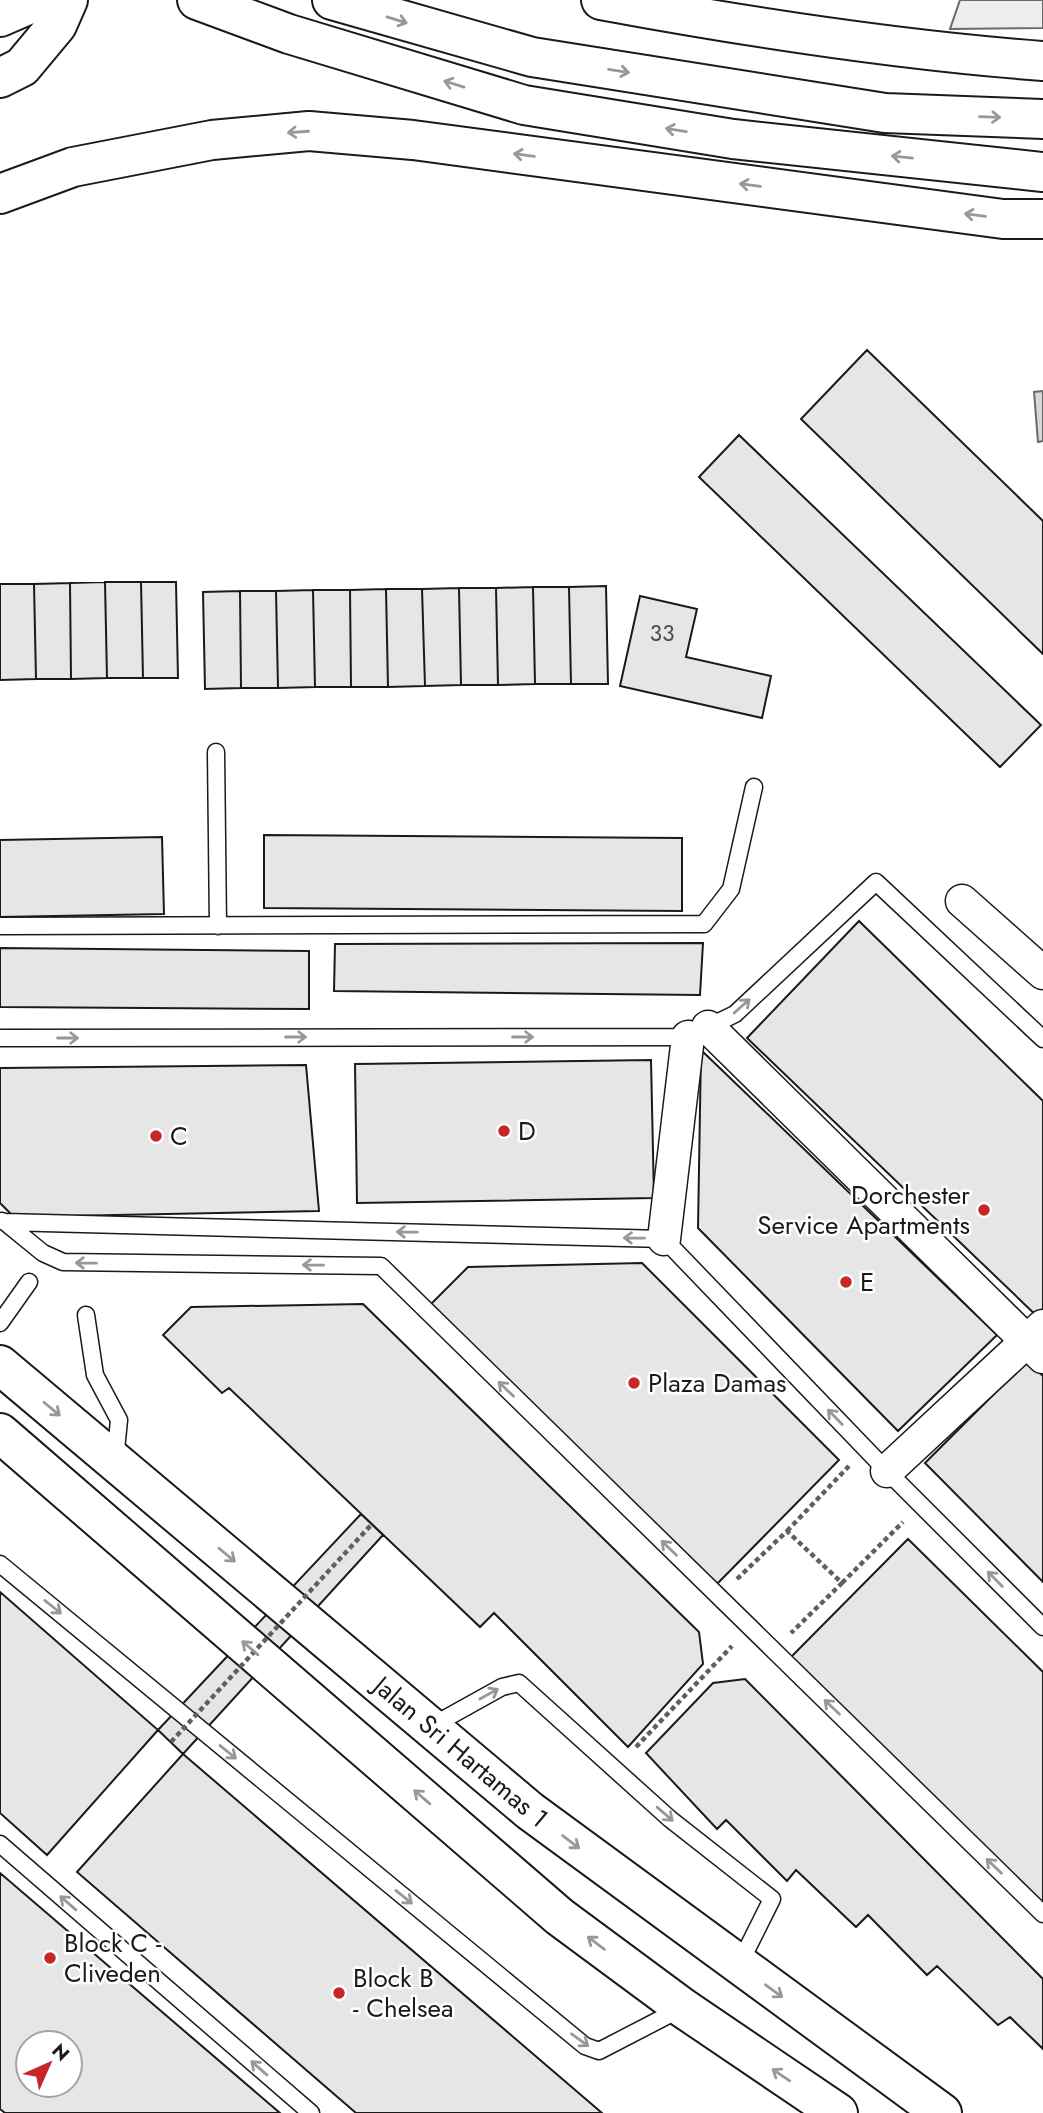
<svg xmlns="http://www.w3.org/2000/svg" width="1043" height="2113" viewBox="0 0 1043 2113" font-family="Jost,sans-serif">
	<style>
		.green { fill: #ededed; stroke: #6a6a6a; stroke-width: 2 }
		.water { fill: #d7d7d7; stroke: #6a6a6a; stroke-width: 2 }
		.building { fill: #e6e6e6; stroke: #1a1a1a; stroke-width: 2; fill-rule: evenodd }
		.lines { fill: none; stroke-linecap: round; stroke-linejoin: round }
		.lane-casing { stroke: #1a1a1a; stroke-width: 19 }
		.street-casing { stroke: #1a1a1a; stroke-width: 35 }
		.secondary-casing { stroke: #1a1a1a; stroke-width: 42 }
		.highway-casing { stroke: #1a1a1a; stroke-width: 42 }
		.path { stroke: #5f5f5f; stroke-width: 4.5; stroke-dasharray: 5 3.5; stroke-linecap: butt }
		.lane { stroke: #fff; stroke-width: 16 }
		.street { stroke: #fff; stroke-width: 32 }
		.secondary { stroke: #fff; stroke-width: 38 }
		.highway { stroke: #fff; stroke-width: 38 }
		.path-bridge { stroke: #5f5f5f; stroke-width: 4.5; stroke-dasharray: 5 3.5; stroke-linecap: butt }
		.oneway { stroke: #989898 }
		.poi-dot { fill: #c62828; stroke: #fff; stroke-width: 2.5 }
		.labels { text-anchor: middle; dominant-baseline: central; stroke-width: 5; stroke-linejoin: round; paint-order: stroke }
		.number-label { font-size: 23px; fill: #4d4d4d }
		.poi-label { font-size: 26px; fill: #1a1a1a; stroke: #fff; text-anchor: start }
		.street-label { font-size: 26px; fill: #1a1a1a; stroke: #fff }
	</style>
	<rect width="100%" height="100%" fill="#fff"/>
	<path class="green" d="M960,0H1043V28L950,29Z"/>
	<path class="water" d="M1043,391V441L1038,442L1034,392Z"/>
	<path class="building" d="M867,350L1043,521V654L801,419Z
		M739,435L1041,725L1000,767L699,477Z
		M105,582L107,678L71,679L70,583Z
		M105,582H141L143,678H107Z
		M141,582H176L178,678H143Z
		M70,583L71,679H36L34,584Z
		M0,584H34L36,679L0,680Z
		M606,586L608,684H571L569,587Z
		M533,587L535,684L498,685L496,588Z
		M533,587H569L571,684H535Z
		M459,588L461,685L425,686L422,589Z
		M459,588H496L498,685H461Z
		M386,589L388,687H351L350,590Z
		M386,589H422L425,686L388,687Z
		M313,590L315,687L278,688L276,591Z
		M313,590H350L351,687H315Z
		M240,591L241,688L205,689L203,592Z
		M240,591H276L278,688H241Z
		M640,596L697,609L686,657L771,676L762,718L620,686Z
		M264,835L682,838V911L264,908Z
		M162,837L164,914L0,917V840Z
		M859,921L1043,1101V1318L1041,1320L747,1038Z
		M703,943L700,995L334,991L335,944Z
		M0,948L309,951V1009L0,1007Z
		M701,1050L997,1335L898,1431L698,1228Z
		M651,1060L654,1198L357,1203L355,1064Z
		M306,1065L319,1211L14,1217L0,1203V1068Z
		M642,1263L839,1460L714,1587L428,1307L468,1267Z
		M363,1304L699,1632L703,1664L628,1747L494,1613L480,1627L229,1388L222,1393L163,1335L191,1307Z
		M1027,1361L1043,1376V1582L925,1463Z
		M361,1514L383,1535L183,1754L158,1730Z
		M908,1539L1043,1672V1909L790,1658Z
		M0,1592L158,1730L47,1855L0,1813Z
		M745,1679L1043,1979V2049L1010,2017L998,2025L937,1966L927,1975L868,1915L856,1927L796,1870L787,1881L726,1820L717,1829L646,1753L713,1683Z
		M183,1754L602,2113H356L77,1872Z
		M0,1873L280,2113H5L0,2109ZM28,2043H70V2085H28Z"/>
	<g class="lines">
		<defs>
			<path id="lane" d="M216,752L218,926
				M0,926L704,924L731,889L754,787
				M0,1038L688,1037L735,1014L876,882L1043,1039
				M2,1221L5,1222L664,1239L887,1471L1043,1627
				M5,1222L43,1253L63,1262L381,1266L1043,1914
				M86,1315L95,1375L119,1420L115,1460
				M0,1323L29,1282
				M0,1564L585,2046L599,2051L682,2008
				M430,1727L502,1687L519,1683L670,1819L772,1899L739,1965
				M0,1844L311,2113"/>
			<path id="street" d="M962,901L1043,973
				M708,1027L1043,1357
				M664,1239L688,1037
				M887,1471L1043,1326"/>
			<path id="secondary" d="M0,1365L530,1811L942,2113
				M0,1433L560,1917L683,2008L838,2113"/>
			<path id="highway" d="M197,0L289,34L524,105L733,139L1043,172
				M332,0L532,57L885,113L1043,119
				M601,0C747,27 895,50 1043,61
				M0,17L39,0
				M0,78L22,67L57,25L68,0
				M0,194L73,167L212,140L309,131L413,140L1003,219H1043"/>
		</defs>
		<use href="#lane" class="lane-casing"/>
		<use href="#street" class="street-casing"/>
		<use href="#secondary" class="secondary-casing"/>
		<use href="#highway" class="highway-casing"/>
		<path class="path" d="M787,1531L849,1466
			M737,1579L787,1531L842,1583L791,1633
			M842,1583L903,1522
			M636,1747L732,1646"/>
		<use href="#lane" class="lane"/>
		<use href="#street" class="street"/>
		<use href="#secondary" class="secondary"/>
		<use href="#highway" class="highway"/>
		<path class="path-bridge" d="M171,1742L372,1524"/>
	</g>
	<defs><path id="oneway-shaft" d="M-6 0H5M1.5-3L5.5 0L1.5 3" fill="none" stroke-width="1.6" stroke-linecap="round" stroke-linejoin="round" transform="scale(1.75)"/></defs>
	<g class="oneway">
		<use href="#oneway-shaft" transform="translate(397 20) rotate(17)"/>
		<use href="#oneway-shaft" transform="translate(619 71) rotate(9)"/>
		<use href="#oneway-shaft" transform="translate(454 84) rotate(-163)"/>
		<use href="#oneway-shaft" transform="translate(990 117) rotate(2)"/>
		<use href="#oneway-shaft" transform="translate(676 130) rotate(-171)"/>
		<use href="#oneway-shaft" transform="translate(298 132) rotate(176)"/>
		<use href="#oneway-shaft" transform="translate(524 155) rotate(-172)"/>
		<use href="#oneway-shaft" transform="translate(902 157) rotate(-174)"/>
		<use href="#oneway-shaft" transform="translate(750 185) rotate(-172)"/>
		<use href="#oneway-shaft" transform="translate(975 215) rotate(-172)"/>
		<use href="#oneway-shaft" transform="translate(742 1006) rotate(-42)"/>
		<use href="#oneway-shaft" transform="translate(296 1037)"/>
		<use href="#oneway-shaft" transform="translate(523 1037)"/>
		<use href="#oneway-shaft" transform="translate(68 1038)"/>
		<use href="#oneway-shaft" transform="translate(407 1232) rotate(-179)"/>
		<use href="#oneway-shaft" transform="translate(634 1238) rotate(-179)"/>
		<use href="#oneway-shaft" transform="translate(86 1263) rotate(-179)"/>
		<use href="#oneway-shaft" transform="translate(313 1265) rotate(-179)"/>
		<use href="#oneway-shaft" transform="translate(506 1389) rotate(-136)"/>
		<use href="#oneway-shaft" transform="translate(52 1409) rotate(40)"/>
		<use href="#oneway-shaft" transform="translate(835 1417) rotate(-134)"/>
		<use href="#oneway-shaft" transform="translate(669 1548) rotate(-136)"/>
		<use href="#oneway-shaft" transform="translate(227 1555) rotate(40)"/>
		<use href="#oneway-shaft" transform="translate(995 1579) rotate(-135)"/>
		<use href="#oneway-shaft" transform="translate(53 1607) rotate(39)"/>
		<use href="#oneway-shaft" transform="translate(250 1648) rotate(-139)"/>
		<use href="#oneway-shaft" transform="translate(489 1694) rotate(-29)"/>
		<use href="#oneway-shaft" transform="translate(832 1707) rotate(-136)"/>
		<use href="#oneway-shaft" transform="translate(228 1752) rotate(39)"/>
		<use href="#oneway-shaft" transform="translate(422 1797) rotate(-139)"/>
		<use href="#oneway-shaft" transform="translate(665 1814) rotate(41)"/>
		<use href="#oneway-shaft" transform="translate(571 1842) rotate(37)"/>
		<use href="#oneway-shaft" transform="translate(994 1866) rotate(-136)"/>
		<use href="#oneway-shaft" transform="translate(404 1897) rotate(39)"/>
		<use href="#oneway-shaft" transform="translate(68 1903) rotate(-139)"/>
		<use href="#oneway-shaft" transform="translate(596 1943) rotate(-143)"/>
		<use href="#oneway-shaft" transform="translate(774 1991) rotate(36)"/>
		<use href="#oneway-shaft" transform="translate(580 2040) rotate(36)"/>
		<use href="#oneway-shaft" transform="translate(259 2068) rotate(-139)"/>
		<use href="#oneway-shaft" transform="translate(781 2075) rotate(-146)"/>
	</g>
	<g class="poi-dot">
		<circle cx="504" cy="1131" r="7"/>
		<circle cx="156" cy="1136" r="7"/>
		<circle cx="984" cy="1210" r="7"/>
		<circle cx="846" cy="1282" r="7"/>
		<circle cx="634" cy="1383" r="7"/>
		<circle cx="50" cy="1958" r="7"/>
		<circle cx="339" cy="1993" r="7"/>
	</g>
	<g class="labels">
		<g class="number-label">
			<text x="662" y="633">33</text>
		</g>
		<g class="poi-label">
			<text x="518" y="1131">D</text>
			<text x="170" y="1136">C</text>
			<text x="970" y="1195" text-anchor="end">Dorchester<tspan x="970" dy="30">Service Apartments</tspan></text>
			<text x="860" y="1282">E</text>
			<text x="648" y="1383">Plaza Damas</text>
			<text x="64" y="1943">Block C -<tspan x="64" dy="30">Cliveden</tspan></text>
			<text x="353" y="1978">Block B<tspan x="353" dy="30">- Chelsea</tspan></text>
		</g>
		<g class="street-label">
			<text transform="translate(461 1752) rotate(40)">Jalan Sri Hartamas 1</text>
		</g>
	</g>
	<g transform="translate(49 2064) rotate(45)"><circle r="33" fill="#ffffff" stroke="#a3a3a3" stroke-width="2"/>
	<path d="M0-5L12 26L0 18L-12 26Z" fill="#c62828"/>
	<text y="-10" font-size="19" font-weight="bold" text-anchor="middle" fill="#1a1a1a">N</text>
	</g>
</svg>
